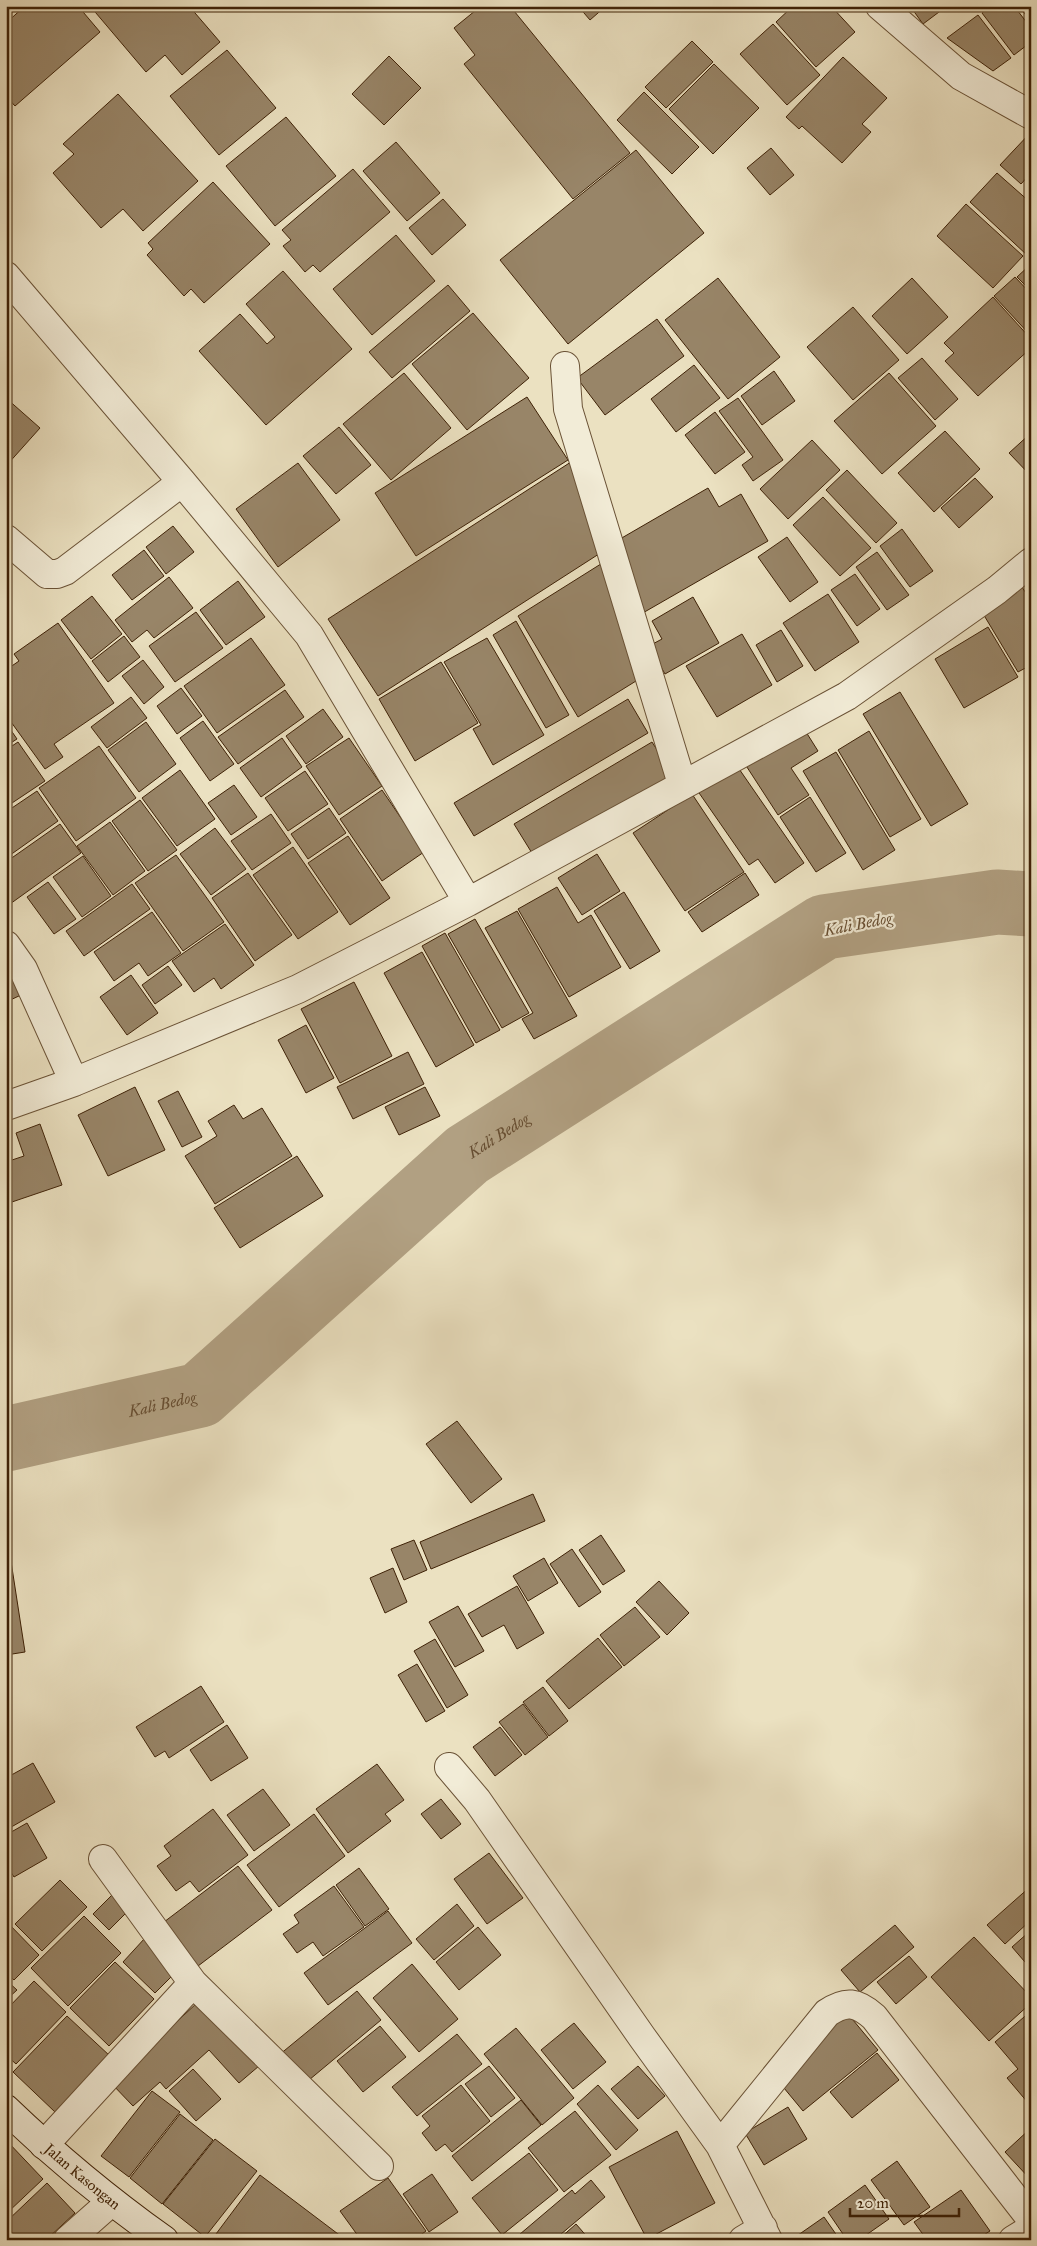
<svg xmlns="http://www.w3.org/2000/svg" width="1037" height="2246" viewBox="0 0 1037 2246" font-family="'IM FELL Great Primer',serif">
	<style>
		.lines { fill: none; stroke-linecap: round; stroke-linejoin: round }
		.river { stroke: #b1a082; stroke-width: 65 }
		.building { fill: #988568; stroke: #3f2207 }
		.street-casing { stroke: #6a5236; stroke-width: 30 }
		.secondary-casing { stroke: #3f2207; stroke-width: 30 }
		.street { stroke: #f2ecd7; stroke-width: 28 }
		.secondary { stroke: #f2ecd7; stroke-width: 28 }
		.labels { text-anchor: middle; dominant-baseline: central; stroke-width: 4.5; stroke-linejoin: round; paint-order: stroke }
		.street-label { font-size: 15px; fill: #3f2207; stroke: #f2ecd7 }
		.water-label { font-size: 16px; font-style: italic; fill: #674e32; stroke: #f2ecd7 }
	</style>
	<rect width="100%" height="100%" fill="#ebe1c1"/>
	<filter id="stains"><feTurbulence type="fractalNoise" baseFrequency=".004" numOctaves="4"/><feColorMatrix values="0 0 0 0 .2 0 0 0 0 .09 0 0 0 0 .02 0 0 0 .5 -.17"/></filter>
	<radialGradient id="worn" r=".72"><stop offset=".6" stop-color="#630" stop-opacity="0"/><stop offset="1" stop-color="#630" stop-opacity=".3"/></radialGradient>
	<g class="lines">
		<path class="river" id="s1" d="M6,1439L200,1395L467,1155L824,927L997,902L1031,904"/>
	</g>
	<path class="building" d="M25,6H78L100,32L15,106L6,96V23Z
		M90,6H189L220,42L182,75L165,55L146,72Z
		M481,6H510L630,153L573,199L464,64L475,55L454,28Z
		M578,6H606L590,20Z
		M793,6H831L855,32L816,67L776,22Z
		M910,6H947L923,24Z
		M990,6H1014L1031,28V42L1014,55L982,13Z
		M1019,6H1031V22Z
		M978,15L1011,58L993,71L947,38Z
		M773,24L820,75L787,105L740,54Z
		M692,41L713,62L666,108L645,87Z
		M227,50L276,108L219,155L170,96Z
		M389,56L421,88L384,125L352,94Z
		M843,57L887,98L862,124L871,132L842,163L802,126L799,129L786,117Z
		M714,64L759,108L713,154L669,109Z
		M644,92L699,147L672,174L617,120Z
		M118,94L198,181L143,231L123,209L101,228L53,173L74,154L63,144Z
		M286,117L336,176L275,226L226,166Z
		M1031,132V173L1021,184L1000,165Z
		M396,142L440,193L407,221L363,171Z
		M771,148L794,175L770,195L747,168Z
		M636,150L704,233L568,344L500,260Z
		M353,169L390,212L320,272L313,265L305,272L283,246L291,240L282,230Z
		M997,173L1031,203V252L1028,256L970,202Z
		M213,182L270,244L204,303L191,289L184,296L147,255L153,249L148,243Z
		M443,199L466,225L432,255L409,228Z
		M966,204L1023,256L993,288L937,236Z
		M396,235L435,281L372,335L333,289Z
		M1031,264V291L1017,277Z
		M283,271L352,349L266,425L199,351L240,314L267,344L275,337L246,304Z
		M1015,277L1031,294V336L994,296Z
		M718,278L780,357L728,399L665,320Z
		M912,278L948,317L907,354L872,316Z
		M448,285L470,311L392,378L369,352Z
		M993,297L1031,339V348L978,396L945,361L954,353L944,343Z
		M853,307L899,360L853,400L807,347Z
		M473,313L529,378L467,430L412,364Z
		M657,319L684,356L605,415L577,378Z
		M922,358L958,399L935,420L898,378Z
		M694,365L720,398L676,432L651,399Z
		M774,371L795,401L762,425L741,396Z
		M404,373L451,428L391,480L343,424Z
		M889,373L936,426L882,474L834,421Z
		M527,397L568,460L416,556L375,493Z
		M6,398L40,428L6,466Z
		M738,398L783,460L753,481L742,465L753,457L719,411Z
		M715,412L745,452L715,474L685,435Z
		M339,427L371,465L336,494L303,456Z
		M945,431L980,469L934,512L898,473Z
		M1031,433V476L1009,453Z
		M812,440L840,470L788,519L760,489Z
		M574,460L602,552L378,696L328,619Z
		M298,463L340,520L278,567L236,509Z
		M847,470L897,523L876,543L826,490Z
		M975,478L993,497L959,528L941,508Z
		M708,488L719,507L741,494L768,541L641,614L620,539Z
		M823,497L871,548L840,576L793,525Z
		M173,526L194,552L166,574L146,547Z
		M902,529L933,571L910,587L880,546Z
		M787,537L818,582L790,602L758,557Z
		M144,550L164,576L132,600L112,575Z
		M877,552L909,595L887,610L856,567Z
		M604,562L636,681L578,717L518,616Z
		M855,574L880,609L857,626L831,590Z
		M169,577L193,608L154,638L147,630L132,642L115,620Z
		M238,581L265,617L226,645L200,610Z
		M1022,587L1031,601V665L1018,672L982,612Z
		M828,594L859,642L815,671L783,623Z
		M92,596L122,634L91,659L61,620Z
		M693,597L719,643L665,674L649,646L662,639L652,621Z
		M196,612L223,648L175,682L149,646Z
		M516,621L569,715L546,728L493,635Z
		M58,623L114,703L54,744L63,757L45,769L6,715V670L19,661L14,654Z
		M988,627L1018,677L964,708L935,659Z
		M781,630L803,666L777,682L756,645Z
		M742,634L772,685L717,717L686,666Z
		M124,636L140,657L108,682L92,661Z
		M251,638L285,685L217,733L184,686Z
		M487,638L544,735L493,765L473,729L481,725L444,662Z
		M143,660L164,687L144,704L122,676Z
		M441,662L478,723L415,761L379,699Z
		M181,688L202,716L177,734L157,706Z
		M285,690L304,717L238,764L218,737Z
		M900,692L968,804L931,826L863,714Z
		M131,697L147,718L107,748L91,727Z
		M628,699L648,733L474,836L454,803Z
		M323,709L343,737L306,764L286,736Z
		M203,721L234,764L210,781L180,738Z
		M146,722L176,764L139,792L108,750Z
		M6,723L17,739L6,746Z
		M801,724L818,751L791,768L809,795L778,815L743,761Z
		M869,731L921,819L890,837L838,750Z
		M282,738L302,767L261,797L240,768Z
		M349,738L382,786L339,815L306,766Z
		M18,742L45,781L6,807V750Z
		M652,742L673,775L535,858L514,824Z
		M99,746L136,798L76,841L39,788Z
		M836,752L895,850L863,870L803,771Z
		M735,763L804,863L775,883L758,859L749,865L697,790Z
		M180,770L215,819L177,846L142,798Z
		M305,771L328,804L288,831L265,798Z
		M234,785L257,817L231,835L208,803Z
		M382,790L424,852L382,881L340,819Z
		M37,791L58,821L6,858V812Z
		M692,794L744,872L685,911L633,833Z
		M810,797L846,853L816,872L780,817Z
		M140,800L177,850L148,871L112,821Z
		M329,808L346,833L308,859L291,834Z
		M271,814L291,843L252,870L231,841Z
		M110,822L145,871L113,895L77,846Z
		M60,824L81,853L10,904L6,898V862Z
		M215,828L246,869L211,895L180,854Z
		M348,836L390,898L350,925L308,863Z
		M293,847L338,912L298,939L253,875Z
		M597,854L620,891L582,915L558,878Z
		M176,855L224,922L183,951L135,883Z
		M83,856L111,896L82,917L53,877Z
		M248,873L292,935L255,961L212,898Z
		M745,873L759,895L702,932L688,912Z
		M48,882L76,919L54,934L27,897Z
		M132,884L150,909L84,956L66,931Z
		M557,887L578,923L591,915L621,967L569,997L518,909Z
		M624,892L660,951L630,969L594,911Z
		M517,911L577,1016L534,1039L522,1019L533,1013L485,928Z
		M152,912L181,953L148,976L139,963L114,981L94,952Z
		M475,919L529,1013L502,1028L448,934Z
		M225,924L254,965L221,989L214,978L194,992L172,961Z
		M445,933L500,1030L476,1043L422,946Z
		M422,952L474,1045L436,1067L384,973Z
		M168,966L182,985L155,1004L142,985Z
		M9,973L21,995L6,1002V975Z
		M131,975L158,1013L127,1035L100,997Z
		M354,982L392,1056L340,1083L301,1009Z
		M306,1025L334,1078L306,1093L278,1040Z
		M408,1052L424,1084L353,1119L337,1087Z
		M135,1087L165,1150L108,1176L78,1115Z
		M425,1087L440,1116L399,1135L385,1107Z
		M178,1091L202,1137L182,1147L158,1101Z
		M234,1105L243,1119L262,1108L292,1156L215,1204L185,1156L217,1136L208,1121Z
		M40,1124L62,1185L6,1204V1162L24,1156L16,1133Z
		M297,1156L323,1196L240,1248L214,1208Z
		M457,1421L502,1479L471,1503L426,1444Z
		M533,1494L545,1521L431,1569L420,1542Z
		M6,1529L25,1652L6,1655Z
		M601,1535L625,1571L603,1585L579,1550Z
		M414,1540L427,1570L404,1580L391,1549Z
		M572,1549L601,1592L579,1607L550,1564Z
		M544,1558L558,1583L528,1601L513,1576Z
		M393,1568L407,1602L385,1613L370,1578Z
		M659,1581L689,1613L667,1635L636,1602Z
		M517,1586L544,1633L517,1649L504,1625L482,1637L468,1614Z
		M458,1606L484,1651L455,1667L429,1622Z
		M635,1607L660,1637L624,1666L600,1635Z
		M598,1638L622,1667L569,1709L546,1681Z
		M435,1639L468,1695L447,1708L414,1651Z
		M417,1664L445,1711L426,1722L398,1675Z
		M201,1686L224,1722L169,1758L165,1751L155,1757L136,1727Z
		M543,1687L568,1721L549,1736L523,1702Z
		M523,1704L548,1737L525,1755L499,1722Z
		M227,1725L248,1758L211,1781L190,1750Z
		M500,1727L522,1755L495,1776L473,1747Z
		M33,1763L55,1802L6,1830V1778Z
		M377,1764L404,1800L385,1814L391,1821L348,1853L316,1809Z
		M263,1789L290,1825L254,1851L227,1815Z
		M441,1799L461,1824L441,1839L421,1814Z
		M213,1809L248,1855L199,1892L190,1881L176,1891L157,1866L171,1856L164,1846Z
		M314,1814L345,1856L279,1907L247,1865Z
		M27,1823L47,1858L14,1877L6,1864V1835Z
		M489,1853L523,1898L487,1924L454,1879Z
		M238,1866L272,1910L198,1966L164,1922Z
		M359,1868L389,1909L365,1926L336,1885Z
		M60,1880L87,1907L42,1951L15,1924Z
		M334,1886L364,1927L323,1956L313,1942L297,1953L283,1934L299,1923L294,1915Z
		M1031,1886V1920L1005,1944L987,1925Z
		M114,1893L130,1909L109,1930L93,1914Z
		M457,1904L474,1926L434,1960L416,1939Z
		M388,1911L412,1943L328,2005L304,1973Z
		M84,1916L121,1953L68,2006L31,1968Z
		M6,1921L39,1955L14,1980L6,1973Z
		M895,1925L914,1947L860,1992L841,1970Z
		M478,1927L501,1955L459,1990L436,1962Z
		M1029,1932L1031,1934V1969L1012,1947Z
		M974,1937L1031,1997V2003L989,2041L931,1977Z
		M145,1938L178,1970L155,1993L123,1962Z
		M909,1956L927,1977L896,2004L877,1982Z
		M115,1962L154,1999L109,2046L70,2008Z
		M412,1964L458,2019L419,2052L373,1998Z
		M6,1980L17,1990L6,2000Z
		M34,1981L66,2012L16,2064L6,2055V2010Z
		M357,1991L381,2020L303,2085L279,2055Z
		M199,2001L259,2066L239,2083L209,2050L166,2089L160,2082L133,2106L111,2083Z
		M1031,2011V2103L1029,2104L1007,2078L1018,2069L995,2042Z
		M848,2014L878,2050L803,2111L779,2082L795,2058Z
		M67,2016L110,2056L55,2112L13,2072Z
		M574,2023L606,2062L573,2089L541,2050Z
		M380,2026L406,2057L363,2092L337,2061Z
		M516,2028L574,2098L542,2125L484,2054Z
		M457,2034L482,2064L417,2116L392,2087Z
		M877,2053L899,2080L852,2118L830,2092Z
		M489,2066L515,2098L491,2117L465,2084Z
		M638,2066L665,2096L638,2119L611,2089Z
		M193,2069L221,2099L196,2121L169,2091Z
		M461,2085L490,2121L452,2152L445,2144L436,2151L422,2133L430,2126L422,2116Z
		M598,2085L638,2130L616,2150L577,2104Z
		M152,2091L180,2112L129,2177L101,2156Z
		M521,2100L541,2125L472,2181L452,2156Z
		M788,2107L807,2139L764,2165L745,2133Z
		M575,2111L611,2155L564,2192L528,2148Z
		M180,2114L213,2140L162,2204L130,2178Z
		M1031,2128V2180L1005,2152Z
		M677,2131L715,2203L647,2239L609,2167Z
		M215,2139L257,2171L205,2237L163,2204Z
		M6,2140L43,2179L6,2214Z
		M529,2153L558,2190L502,2235L472,2198Z
		M897,2161L930,2207L904,2225L871,2180Z
		M432,2174L458,2212L429,2232L403,2194Z
		M260,2175L346,2240H215L213,2238Z
		M388,2178L426,2231L414,2240H361L340,2211Z
		M591,2180L605,2197L554,2240H513L572,2190L575,2194Z
		M47,2183L75,2213L46,2240H6V2222Z
		M865,2185L889,2219L859,2240H847L828,2212Z
		M961,2190L990,2231L976,2240H927L914,2222Z
		M824,2217L840,2240H791Z
		M576,2224L590,2240H558Z"/>
	<g class="lines">
		<defs>
			<path id="street" d="M880,6L961,76L1031,115
				M6,276L182,482L309,635L468,902
				M565,366L568,409L682,784
				M6,539L47,574H57L65,571L182,482
				M6,945L23,969L74,1082
				M6,1106L74,1082L298,989L468,902L847,696L997,590L1031,562
				M449,1767L477,1800L642,2037L720,2145L768,2240
				M103,1859L193,1983L379,2166
				M44,2145L193,1983
				M720,2145L827,2013C846,2000 857,2002 874,2017L1031,2219
				M68,2240L111,2202
				M743,2240L763,2228
				M1013,2240L1031,2229"/>
			<g id="secondary">
				<path id="s2" d="M6,2109C56,2157 108,2200 164,2240"/>
			</g>
		</defs>
		<use href="#street" class="street-casing"/>
		<use href="#secondary" class="secondary-casing"/>
		<use href="#street" class="street"/>
		<use href="#secondary" class="secondary"/>
	</g>
	<g class="labels">
		<g class="street-label">
			<text stroke="none"><textPath href="#s2" startOffset="102">Jalan Kasongan</textPath></text>
		</g>
		<g class="water-label">
			<text transform="translate(858 924) rotate(-11)">Kali Bedog</text>
			<text stroke="none"><textPath href="#s1" startOffset="595">Kali Bedog</textPath></text>
			<text stroke="none"><textPath href="#s1" startOffset="160">Kali Bedog</textPath></text>
		</g>
	</g>
	<rect width="1037" height="2246" fill="none" stroke="#ebe1c1" stroke-width="25"/>
	<rect x="8" y="8" width="1022" height="2231" fill="none" stroke="#3f2207" stroke-width="2.5"/>
	<rect x="12" y="12" width="1012" height="2221" fill="none" stroke="#3f2207"/>
	<path d="M850 2208v8h109v-8" fill="none" stroke="#3f2207" stroke-width="2.5"/>
	<text x="857" y="2208" font-size="15" fill="#3f2207" stroke="#f2ecd7" stroke-width="4" paint-order="stroke">20 m</text>
	<rect width="100%" height="100%" filter="url(#stains)"/>
	<rect width="100%" height="100%" fill="url(#worn)"/>
</svg>
